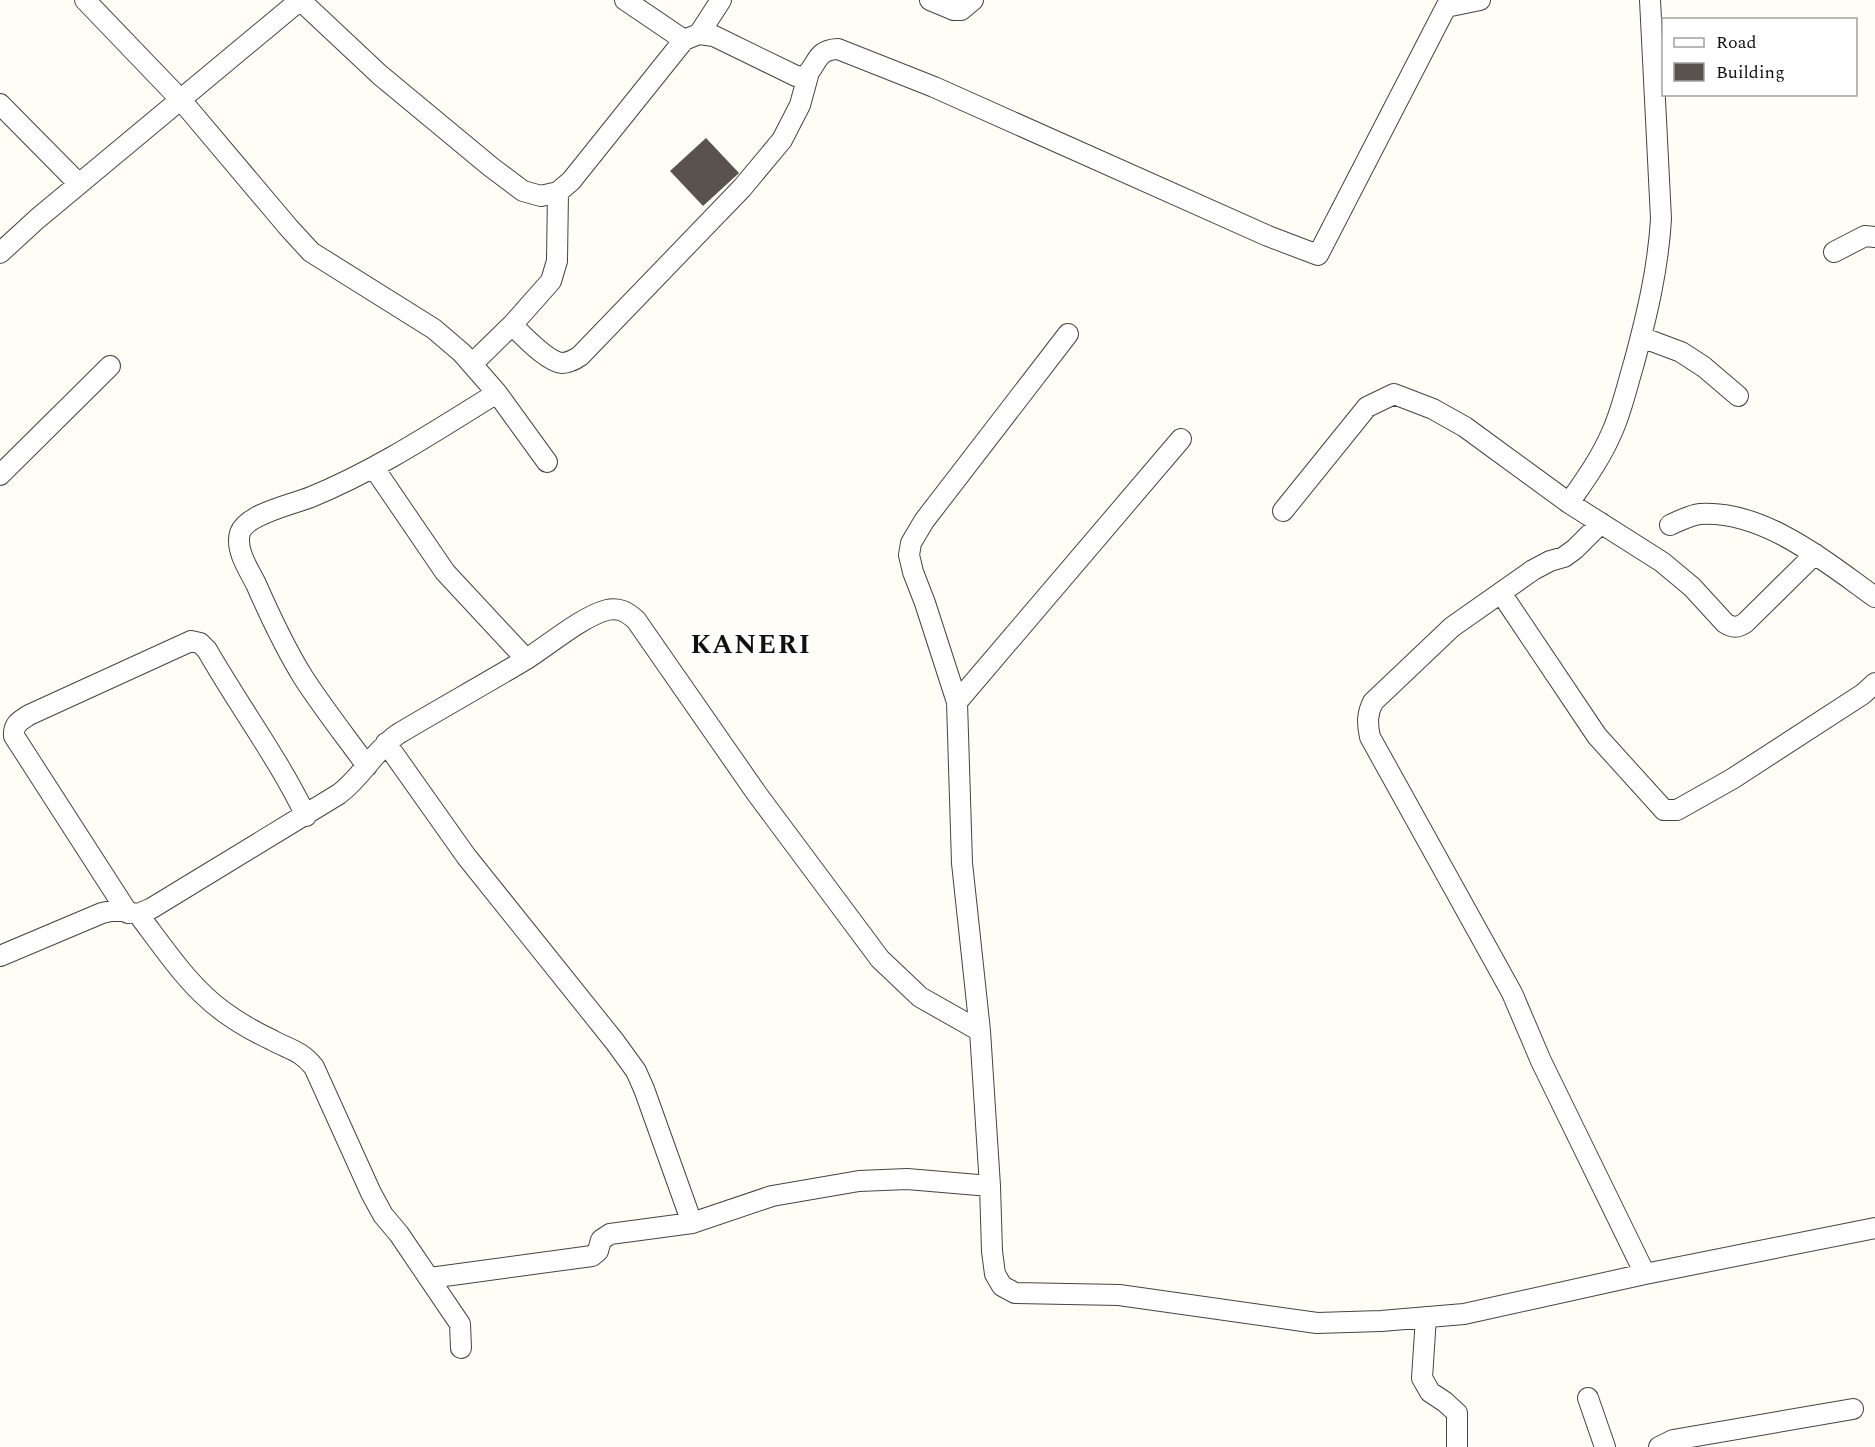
<svg xmlns="http://www.w3.org/2000/svg" width="1875" height="1447" font-family="Spectral,serif">
<style>
.building{fill:#5a524d}
.lines{fill:none;stroke-linecap:round;stroke-linejoin:round}
.minor-casing{stroke:#444;stroke-width:22}
.minor{stroke:#fff;stroke-width:20}
.labels{text-anchor:middle;stroke-width:6;stroke-linejoin:round;paint-order:stroke}
.district-label{font-size:27px;font-weight:bold;letter-spacing:1.5px;fill:#111;stroke:#fff}
</style>
<rect width="100%" height="100%" fill="#fffdf5"/>
<path class="building" d="M706,138L739,173L703,206L670,171Z"/>
<g class="lines">
<g class="minor-casing">
<path id="minor" d="M85,0L181,100L289,228L311,252L434,329L462,353L497,393L547,462
M300,0L380,75L491,167L523,191L541,196L558,192L571,181L684,40
M625,0L684,40L699,34L714,36L796,76L804,77C819,65 814,50 838,49L934,87L1268,236L1318,255L1446,7L1480,0
M930,0L954,10H961L973,0
M699,34L721,0
M0,104L79,184
M1834,252L1865,236L1875,237
M0,253L37,219L299,1
M512,325C523,335 547,362 562,363C569,363 574,360 580,356L742,188L782,140L800,105L809,72
M1641,337L1681,352L1704,367L1738,396
M472,364L512,325L551,281L557,261L558,192
M374,468L445,572L526,659
M0,475L110,366
M1569,503C1585,480 1601,458 1612,432C1622,410 1627,386 1634,363C1647,315 1658,269 1661,219L1650,0
M1283,511L1367,407L1394,394L1433,409L1465,427L1569,503L1662,562L1692,587L1725,623C1733,628 1737,628 1745,623L1815,554
M1601,523L1575,549L1564,557L1550,561L1533,570L1452,627L1373,702C1367,714 1367,723 1370,737L1512,993L1541,1061L1645,1274
M1670,525C1679,521 1690,515 1700,514C1764,510 1826,562 1875,597
M1501,593L1597,736L1664,810H1677L1732,779L1863,694L1875,683
M957,702L1181,439
M386,743L466,856L615,1042L636,1071L644,1089L692,1223
M367,766C346,737 323,708 303,677C285,648 270,616 256,584C249,570 235,550 240,533C246,514 294,504 311,497C377,470 437,430 497,393
M128,913L14,736C13,724 20,721 29,715L191,641L200,643L207,650C239,706 278,758 306,816
M138,914C164,948 189,987 224,1012C239,1023 255,1032 272,1040C290,1050 300,1050 314,1067L371,1193L383,1215L399,1234L460,1324L461,1348
M0,956L102,913L116,910L138,914L152,908L339,794C362,777 374,751 398,734C440,709 483,685 525,660C549,645 581,617 607,610C619,607 627,612 636,620L757,794L880,959L920,997L980,1031L990,1186L992,1251L995,1274L1002,1286L1015,1293L1119,1295L1317,1323L1381,1321L1464,1314L1645,1274L1875,1228
M980,1031L962,863L957,702L925,603L913,572L909,555L911,543L924,521L1068,334
M430,1278L592,1256L598,1251L601,1240L610,1234L692,1223L772,1196L859,1181L907,1179L990,1186
M1426,1317L1422,1378L1430,1392L1445,1402L1457,1413V1447
M1588,1398L1605,1447
M1659,1447L1673,1440L1853,1409"/>
</g>
<use href="#minor" class="minor"/>
</g>
<g class="labels">
<g class="district-label">
<text x="751" y="653">KANERI</text>
</g>
</g>
<rect x="1662" y="18" width="195" height="78" fill="#ffffff" stroke="#a0a0a0" stroke-width="1.5"/>
<rect x="1674" y="38" width="30" height="9" fill="#ffffff" stroke="#a0a0a0" stroke-width="1.5"/>
<text x="1716" y="48" font-size="18" fill="#111111">Road</text>
<rect x="1674" y="63" width="30" height="18" fill="#5a524d" stroke="#a0a0a0" stroke-width="1.5"/>
<text x="1716" y="78" font-size="18" fill="#111111">Building</text>
</svg>
